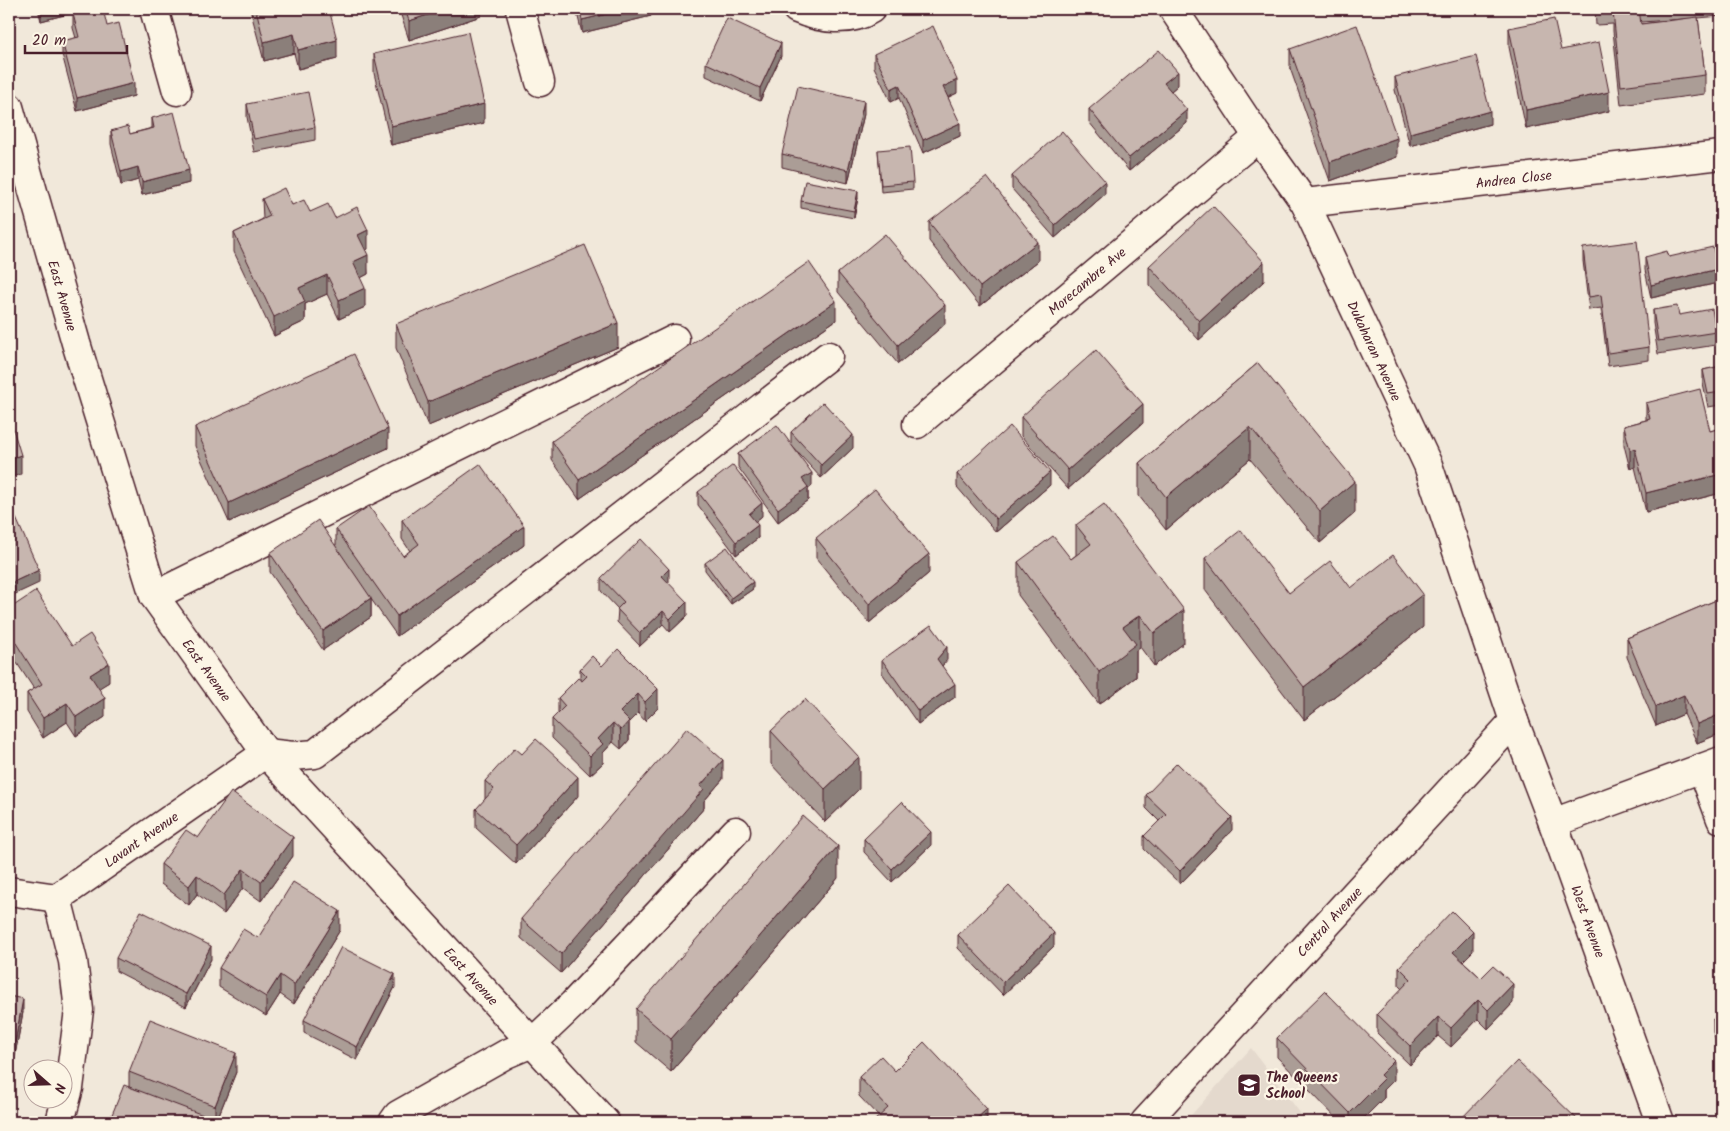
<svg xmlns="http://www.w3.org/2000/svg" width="1730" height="1131" font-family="Kalam,sans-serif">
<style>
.built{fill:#e4d9cd}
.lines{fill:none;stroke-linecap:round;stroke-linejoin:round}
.street-casing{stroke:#4a1f2b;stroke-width:31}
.secondary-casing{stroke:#4a1f2b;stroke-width:31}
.street{stroke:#fcf5e5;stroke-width:28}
.secondary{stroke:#fcf5e5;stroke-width:28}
.wall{fill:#ab9d96;stroke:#4a1f2b;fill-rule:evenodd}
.shaded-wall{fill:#8b7f7a;stroke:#4a1f2b}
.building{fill:#c7b6af;stroke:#4a1f2b}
.labels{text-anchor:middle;stroke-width:4.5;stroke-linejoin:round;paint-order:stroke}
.street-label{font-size:14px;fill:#4a1f2b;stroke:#fcf5e5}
.poi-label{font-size:14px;font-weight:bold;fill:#4a1f2b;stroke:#fcf5e5;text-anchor:start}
</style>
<rect width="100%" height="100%" fill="#f1e8da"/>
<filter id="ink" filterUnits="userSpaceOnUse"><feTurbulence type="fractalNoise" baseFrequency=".02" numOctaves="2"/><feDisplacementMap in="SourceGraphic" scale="10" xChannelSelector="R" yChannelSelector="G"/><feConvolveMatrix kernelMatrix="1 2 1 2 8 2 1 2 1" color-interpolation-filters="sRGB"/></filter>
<g filter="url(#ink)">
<path class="built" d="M1251,1048L1307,1122H1185Z"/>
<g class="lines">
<g class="street-casing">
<g id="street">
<path d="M154,9L177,91"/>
<path d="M520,9L540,82"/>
<path d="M797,9C820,19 850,23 871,9"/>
<path id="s1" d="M9,107L76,343L154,596L266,753L605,1122"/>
<path id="s2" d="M1305,203L1721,155"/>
<path id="s3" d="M917,424L1258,137"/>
<path d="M154,596L675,339"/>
<path d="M1702,768L1721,819"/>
<path d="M1553,823L1721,761"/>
<path id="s4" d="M9,891L57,898L266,753L293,756L315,754L828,356"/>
<path d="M57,898L73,961L79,1010L69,1088L60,1122"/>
<path d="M393,1122L398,1115L506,1054L532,1043L573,1004L736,831"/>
<path id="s5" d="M1145,1122L1514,721"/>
</g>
</g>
<g class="secondary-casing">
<g id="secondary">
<path id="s6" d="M1173,9L1258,137L1305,203L1428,465L1514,721L1553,823L1660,1122"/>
</g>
</g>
<use href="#street" class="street"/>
<use href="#secondary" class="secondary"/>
</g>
<path class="wall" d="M38,9H87L41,21Z
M250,9H329L337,59L298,69L294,53L264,61Z
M399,9H481V16L409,40Z
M576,9H651V16L582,33Z
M1595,9H1721V16L1698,18L1705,75V94L1621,105L1613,31V24L1596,25ZM1685,19L1641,24V22Z
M73,14L107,26L134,96L77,111L62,54V41L76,38L73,28Z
M1509,28L1609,111L1526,129L1509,47Z
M1290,49L1397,157L1330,181L1290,68Z
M374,54L484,123L391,145L374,73Z
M874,54L957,93L948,97L960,136L923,153L899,98L891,102L874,67Z
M781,56L760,101L706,76V63Z
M1395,77L1490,124L1410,146L1395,90Z
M1178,85L1171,91L1187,123L1129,171L1089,122V109Z
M247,104L315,127V140L254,152L247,117Z
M864,114L848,183L782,167V154Z
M152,118L189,183L142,195L138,180L121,185L111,144V131L130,134L152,128Z
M878,150L913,182V189L881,192Z
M1012,176L1105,194L1055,238L1012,189Z
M858,198L854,218L801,208V201Z
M262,199L292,205L310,212L335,218L368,249L366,250L368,274L360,278L365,307L339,319L327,294L305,304V321L274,336L234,252V233L263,219Z
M929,222L1038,261L980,306L929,241Z
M1583,248L1649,347V360L1608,366L1601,308L1589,310L1583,261Z
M1645,257H1669L1718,283L1651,298L1645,270Z
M1149,266L1264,281L1199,340L1149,285Z
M838,273L945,324L898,364L838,292Z
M1653,310L1679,315L1716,332V345L1658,354L1653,323Z
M836,320L579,499L552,460V441Z
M396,324L618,347L428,426L396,348Z
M1258,363L1355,513L1320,543L1250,459L1166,530L1139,496V463Z
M1721,366V405L1708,407L1703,383V370Z
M1646,403L1710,431L1721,428V493L1646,512L1635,467L1630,469L1624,445V426L1646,420Z
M1021,417L1143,423L1068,489L1021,436Z
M195,427L388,448L229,522L195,446Z
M791,432L853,448L821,478L791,445Z
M738,454L812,486L808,489V500L778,522L738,467Z
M957,474L1050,485L996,532L957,487Z
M698,492L762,516L755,522L758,538L736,555L698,505Z
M402,520L524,545L397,636L371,599V617L323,650L270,572V553L336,545V529L403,556L410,551L402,539Z
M1076,525L1184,643L1154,666L1140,647L1136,650V677L1099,704L1018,595V562L1071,559L1076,555Z
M816,538L929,573L869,623L816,558Z
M1205,558L1289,593L1423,627L1304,720L1205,590Z
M705,563L753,589L731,604L705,570Z
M601,578L669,582H668L687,616L670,632L663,624L640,646L617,622L618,609L601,591Z
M1721,598V733L1697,743L1684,714L1656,726L1627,657V638Z
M9,609L72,646L109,682L98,688L105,717L76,736L67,722L43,738L27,712V693L34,689L9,651Z
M882,660H947L942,666L955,697L918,724L882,673Z
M602,666L658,708L645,721L638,713L629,722V740L621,749L613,742L603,753V763L590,775L552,738V719L558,713V698L580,679V669Z
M771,731L859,789L825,822L771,764Z
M522,754L578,796L516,864L476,828V809L485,800V781Z
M723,779L704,801V808L561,973L521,938V919Z
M1146,795L1232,830L1180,884L1144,849V836L1159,821L1146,808Z
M198,838L293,856L261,901L243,888L224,914L197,894L189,905L161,884V864Z
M864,839L931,845L892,882L864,852Z
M838,878L671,1072L636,1042V1009Z
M340,930L294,1004L280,994L266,1016L219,987V968Z
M958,935L1054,946L1003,995L958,948Z
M1473,951L1463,961L1481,978L1513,1003L1488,1029L1478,1019L1451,1047L1438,1036L1410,1065L1377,1033V1014L1402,989L1399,986V967Z
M116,958L211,959L186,1007L116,971Z
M395,987L357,1060L304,1033V1020Z
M9,996L23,1012L14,1060L9,1059Z
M1721,1016V1057L1713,1032V1019Z
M1277,1038L1394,1080L1384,1090V1098L1360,1122H1340L1277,1057Z
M129,1072H236L216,1122H207L203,1121V1122L129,1087Z
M859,1077L987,1122L879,1117L859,1096Z"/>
<path class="shaded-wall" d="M41,9H87L41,21Z
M446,9H481V16L409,40V21Z
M627,9H651V16L582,33V20Z
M294,34V53L264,61V42Z
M337,40V59L298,69V50Z
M781,43V56L760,101V88Z
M1178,72V85L1164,97V83Z
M957,80V93L943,100V87Z
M134,83V96L77,111V98Z
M899,85V98L891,102V89Z
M1609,92V111L1526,129V110Z
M864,101V114L848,183V170Z
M484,104V123L391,145V126Z
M1187,110V123L1129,171V158Z
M1490,111V124L1410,146V133Z
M960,123V136L923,153V140Z
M1397,138V157L1330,181V162Z
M138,167V180L121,185V172Z
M189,170V183L142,195V182Z
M1105,181V194L1055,238V225Z
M858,191V198L854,218V211Z
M368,230V249L358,254V235Z
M1038,242V261L980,306V287Z
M368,255V274L353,282V262Z
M1264,262V281L1199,340V321Z
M1718,269V283L1651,298V285Z
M327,275V294L305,304V321L274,336V317L299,288Z
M365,288V307L339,319V300Z
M836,301V320L579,499V480Z
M945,305V324L898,364V345Z
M618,323V347L428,426V402Z
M1143,404V423L1068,489V470Z
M1250,427V459L1166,530V497Z
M388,429V448L229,522V503Z
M853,435V448L821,478V465Z
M1635,448V467L1630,469V450Z
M21,455V474L9,478V459Z
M1050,472V485L996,532V519Z
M812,473V486L808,489V500L778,522V509L802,479Z
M1721,474V493L1646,512V493Z
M1355,481V513L1320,543V511Z
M762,503V516L749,527V514Z
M758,525V538L736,555V542Z
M524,526V545L397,636V616Z
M929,554V573L869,623V604Z
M669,569V582L662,589V576Z
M39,570V583L9,597V584Z
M753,582V589L731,604V598Z
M1423,594V627L1304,720V687Z
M371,598V617L323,650V631Z
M687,602V616L670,632V619Z
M1184,610V643L1154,666V633Z
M663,611V624L640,646V633Z
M1140,615V647L1136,650V677L1099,704V672L1123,627Z
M947,647V660L937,672V659Z
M109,663V682L90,694V675Z
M14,665V678L9,681V668Z
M955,684V697L918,724V711Z
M658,689V708L645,721V702Z
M638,694V713L629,722V740L621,749L620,712Z
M1684,695V714L1656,726V707Z
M105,698V717L76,736V717Z
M67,703V722L43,738V718Z
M1721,714V733L1697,743V724Z
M613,723V742L603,753V763L590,775V756L598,739Z
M859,757V789L825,822V789Z
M723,760V779L704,801V808L561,973V954L700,786Z
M578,777V796L516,864V845Z
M1232,817V830L1180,884V871Z
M931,832V845L892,882V869Z
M293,837V856L261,901V882Z
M838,846V878L671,1072V1039Z
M243,869V888L224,914V895Z
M197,875V894L189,905V886Z
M340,911V930L294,1004V985Z
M1473,932V951L1453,971V952Z
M1054,933V946L1003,995V982Z
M211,946V959L186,1007V994Z
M395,974V987L357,1060V1047Z
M280,975V994L266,1016V997Z
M1513,984V1003L1488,1029V1010Z
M23,999V1012L14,1060V1047Z
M1478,1000V1019L1451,1047V1028Z
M1438,1017V1036L1410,1065V1046Z
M236,1053V1072L216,1122H215V1106Z
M1394,1061V1080L1384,1090V1098L1360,1122H1350V1113L1380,1075Z
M987,1109V1122H973Z"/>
<path class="building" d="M96,9H103L107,26L119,23L134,83L77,98L62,41L79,37L73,14Z
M256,9H329L337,40L298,50L294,34L264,42Z
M405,9H446L409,21Z
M579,9H627L582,20Z
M1639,9L1641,24L1698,17L1705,75L1621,86L1613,12Z
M727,18L781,43L760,88L706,63Z
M1554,19L1561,50L1599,42L1609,92L1526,110L1509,28Z
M1357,25L1397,138L1330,162L1290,49Z
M933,26L957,80L943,87L960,123L923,140L899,85L891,89L874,54Z
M468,32L484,104L391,126L374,54Z
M1159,50L1178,72L1164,83L1187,110L1129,158L1089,109Z
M1476,56L1490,111L1410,133L1395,77Z
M798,86L864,101L848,170L782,154Z
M308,92L315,127L254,139L247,104Z
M174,112L189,170L142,182L138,167L121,172L111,131L128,126L130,134L154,128L152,118Z
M1062,131L1105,181L1055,225L1012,176Z
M910,147L913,182L881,185L878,150Z
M987,177L1038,242L980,287L929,222Z
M805,181L858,191L854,211L801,201Z
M284,188L292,205L304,200L310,212L328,204L335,218L357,207L368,230L358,235L368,255L353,262L365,288L339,300L327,275L299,288L305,302L274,317L234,233L270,216L262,199Z
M1213,206L1264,262L1199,321L1149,266Z
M885,234L945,305L898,345L838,273Z
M1637,241L1649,347L1608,353L1601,295L1589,297L1583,248Z
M585,245L618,323L428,402L396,324Z
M1713,247L1718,269L1651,285L1645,257L1667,251L1669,257Z
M809,262L836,301L579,480L552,441Z
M1677,306L1679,315L1712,309L1716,332L1658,341L1653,310Z
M1096,350L1143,404L1068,470L1021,417Z
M354,354L388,429L229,503L195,427Z
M1258,363L1355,481L1320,511L1250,427L1166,497L1139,463Z
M1721,366V392L1708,394L1703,370Z
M1700,389L1710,431L1721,428V474L1646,493L1635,448L1630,450L1624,426L1650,419L1646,403Z
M823,402L853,435L821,465L791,432Z
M9,416L21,455L9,459Z
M777,425L812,473L802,479L808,487L778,509L738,454Z
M1010,426L1050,472L996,519L957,474Z
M480,464L524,526L397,616L336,529L369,506L403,556L419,544L402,520Z
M733,465L762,503L749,514L758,525L736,542L698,492Z
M875,489L929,554L869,604L816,538Z
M1104,504L1184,610L1154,633L1140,615L1123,627L1136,644L1099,672L1018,562L1053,536L1071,559L1091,544L1076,525Z
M16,518L39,570L9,584V522Z
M318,520L371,598L323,631L270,553Z
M1241,530L1289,593L1330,561L1351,588L1393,555L1423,594L1304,687L1205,558Z
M641,539L669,569L662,576L687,602L670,619L663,611L640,633L617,609L624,602L601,578Z
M727,547L753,582L731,598L705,563Z
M36,591L72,646L90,634L109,663L90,675L105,698L76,717L67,703L43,718L27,693L42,684L9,632V609Z
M1721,598V714L1697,724L1684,695L1656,707L1627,638Z
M931,625L947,647L937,659L955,684L918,711L882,660Z
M618,649L658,689L645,702L638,694L620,712L629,721L621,730L613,723L598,739L603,744L590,756L552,719L565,706L558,698L578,678L582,681L587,676L580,669L592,656L602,666Z
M9,655L14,665L9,668Z
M805,699L859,757L825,789L771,731Z
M687,728L723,760L700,786L704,789L561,954L521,919Z
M536,739L578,777L516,845L476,809L494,789L485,781L515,748L522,754Z
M1177,763L1232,817L1180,871L1144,836L1166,814L1146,795Z
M231,792L293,837L261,882L243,869L224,895L197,875L189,886L161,864L186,830L198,838Z
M902,802L931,832L892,869L864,839Z
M803,816L838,846L671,1039L636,1009Z
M293,882L340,911L294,985L280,975L266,997L219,968L243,929L258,938Z
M1009,886L1054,933L1003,982L958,935Z
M141,911L211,946L186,994L116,958Z
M1452,911L1473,932L1453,952L1481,978L1493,966L1513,984L1488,1010L1478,1000L1451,1028L1438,1017L1410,1046L1377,1014L1411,979L1399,967Z
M341,947L395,974L357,1047L304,1020Z
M1325,991L1394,1061L1380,1075L1384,1079L1350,1113L1277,1038Z
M9,996L23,999L14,1047L9,1046Z
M1721,1016V1044L1713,1019Z
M150,1019L236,1053L215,1106L129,1072Z
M924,1042L987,1109L973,1122H873L888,1108L859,1077L881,1056L895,1071Z
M1517,1061L1580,1122H1458Z
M124,1085L203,1115L201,1122H109Z"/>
</g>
<defs>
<g id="school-square" transform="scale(1.25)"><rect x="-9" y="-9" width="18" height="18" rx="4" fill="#4a1f2b" stroke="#fcf5e5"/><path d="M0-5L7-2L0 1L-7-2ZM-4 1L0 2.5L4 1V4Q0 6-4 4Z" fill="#fff"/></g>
</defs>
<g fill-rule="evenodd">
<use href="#school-square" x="1249" y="1085"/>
</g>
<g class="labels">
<g class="street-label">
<text dy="5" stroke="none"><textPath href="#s2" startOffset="210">Andrea Close</textPath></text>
<text dy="5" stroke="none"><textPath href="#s3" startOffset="222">Morecambre Ave</textPath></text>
<text dy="5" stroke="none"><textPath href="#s1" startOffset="196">East Avenue</textPath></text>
<text dy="5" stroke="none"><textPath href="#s6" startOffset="398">Dukaharan Avenue</textPath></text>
<text dy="5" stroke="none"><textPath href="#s1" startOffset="601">East Avenue</textPath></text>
<text dy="5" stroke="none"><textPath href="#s4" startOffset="151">Lavant Avenue</textPath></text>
<text dy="5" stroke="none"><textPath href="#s6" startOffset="1008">West Avenue</textPath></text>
<text dy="5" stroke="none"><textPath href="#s5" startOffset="272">Central Avenue</textPath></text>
<text dy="5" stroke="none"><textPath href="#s1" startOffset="1006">East Avenue</textPath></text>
</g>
<g class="poi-label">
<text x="1266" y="1082">The Queens<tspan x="1266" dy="16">School</tspan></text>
</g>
</g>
<rect width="1730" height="1131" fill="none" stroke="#fcf5e5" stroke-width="30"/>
<rect x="15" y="15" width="1700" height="1101" fill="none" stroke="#4a1f2b" stroke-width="2" filter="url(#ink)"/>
<g transform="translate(48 1084) rotate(110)"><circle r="24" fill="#fcf5e5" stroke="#b59f9b"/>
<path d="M0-4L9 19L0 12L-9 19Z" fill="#4a1f2b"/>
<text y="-8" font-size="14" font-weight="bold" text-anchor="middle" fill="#4a1f2b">N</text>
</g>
<path d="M25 45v8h102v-8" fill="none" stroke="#4a1f2b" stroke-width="2.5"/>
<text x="32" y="45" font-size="15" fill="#4a1f2b" stroke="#fcf5e5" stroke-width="4" paint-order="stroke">20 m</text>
</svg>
